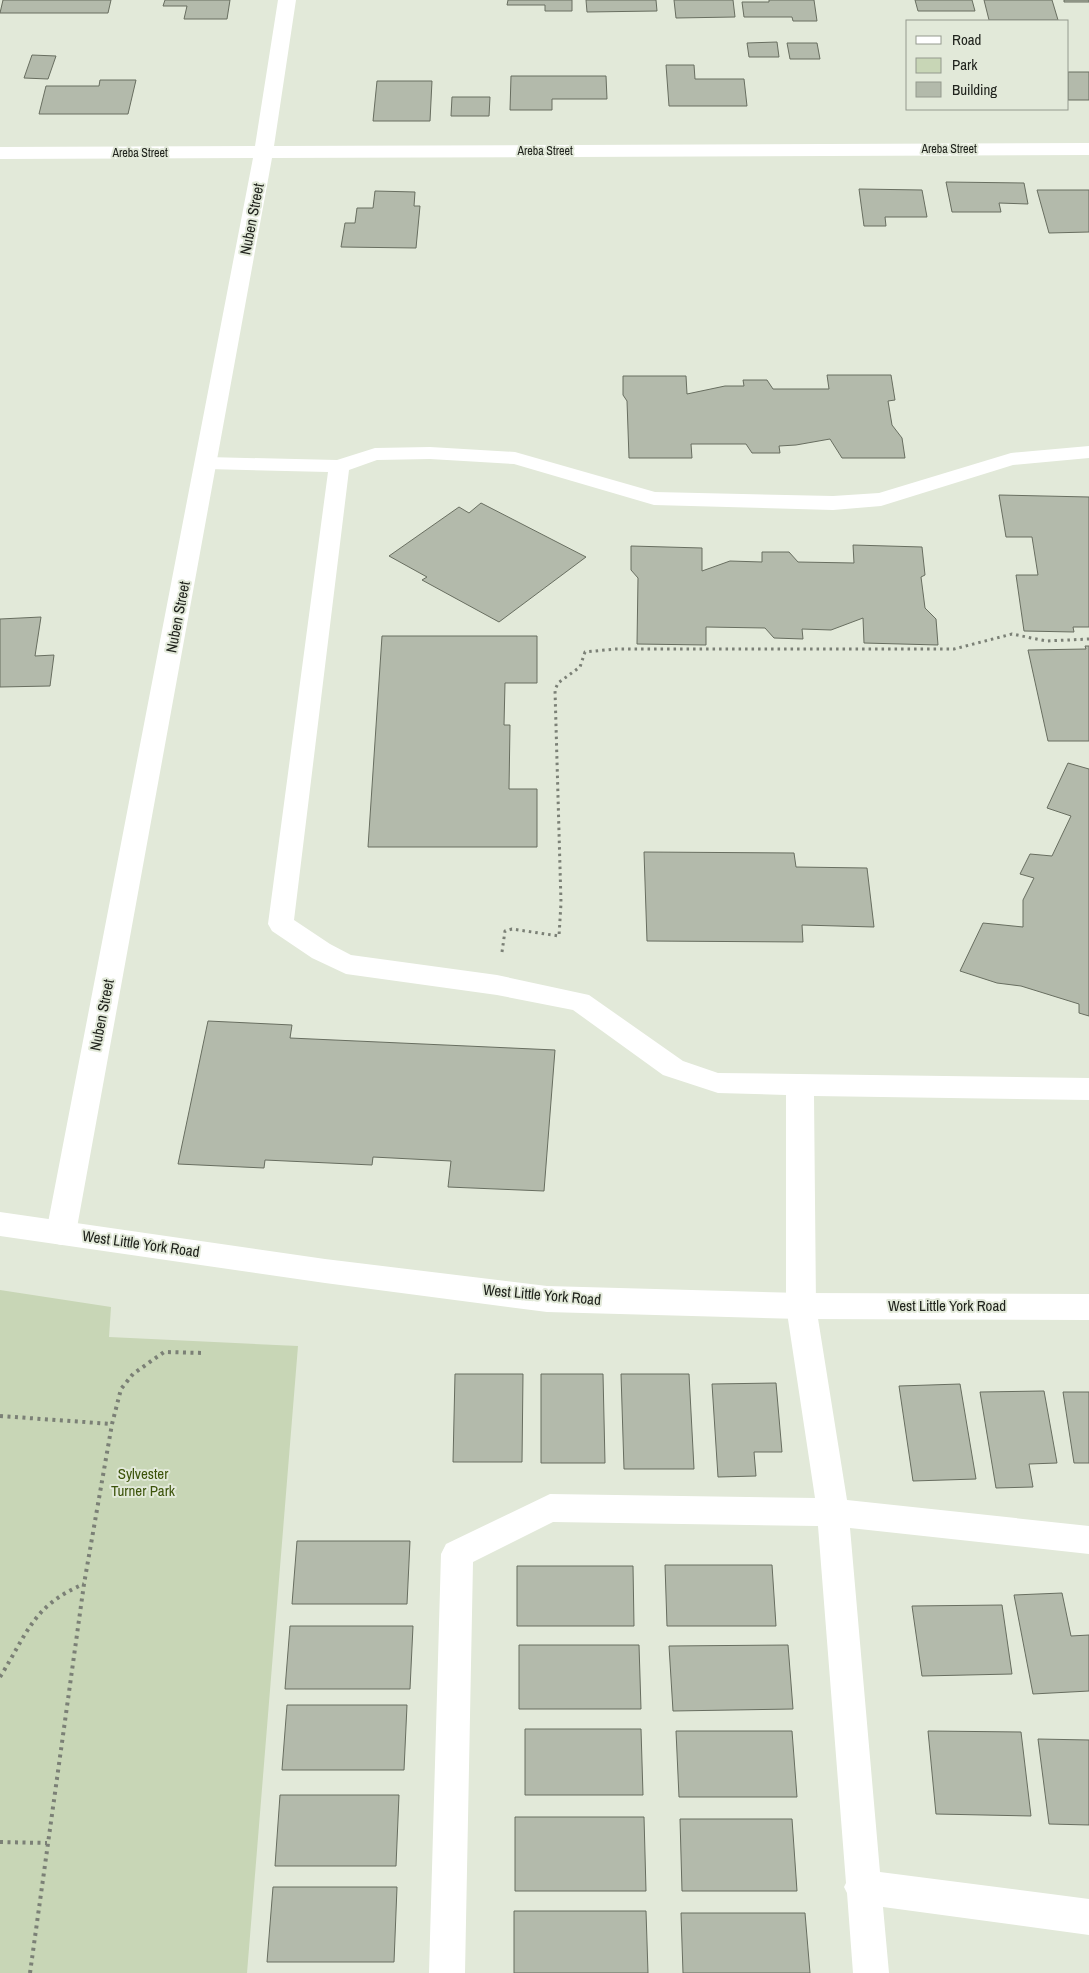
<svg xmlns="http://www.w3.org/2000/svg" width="1089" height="1973" font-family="'Archivo Narrow',sans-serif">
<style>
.green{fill:#c8d6b6}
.building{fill:#b3baab;stroke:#686e60}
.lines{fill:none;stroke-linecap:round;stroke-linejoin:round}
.path-far1{stroke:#7b8076;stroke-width:3;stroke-dasharray:2.5 4;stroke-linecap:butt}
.path{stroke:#7b8076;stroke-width:4;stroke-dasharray:3 4.5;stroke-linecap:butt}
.service{fill:#fff;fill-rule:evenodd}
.minor{fill:#fff;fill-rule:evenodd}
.tertiary{fill:#fff;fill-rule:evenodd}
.labels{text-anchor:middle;stroke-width:4;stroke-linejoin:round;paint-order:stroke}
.far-street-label{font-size:12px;fill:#20231d;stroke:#e2e9d9}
.street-label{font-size:15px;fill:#20231d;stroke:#e2e9d9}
.park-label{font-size:15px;fill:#3c530a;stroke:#e2e9d9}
</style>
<rect width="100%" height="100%" fill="#e2e9d9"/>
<path class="green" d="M0,1290L111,1307L109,1337L298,1346L247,1973H0Z"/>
<path class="building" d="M3,0H111L108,13H0Z
M165,0H230L227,19H184L187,6H163Z
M508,0H572V11H545V5H507Z
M586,0H656L657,11L587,12Z
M674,0H733L735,17L676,18Z
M769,0H814L817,21H793L792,17H744L742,2H769Z
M915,0H972L975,11H918Z
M984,0H1052L1058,20H989Z
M1064,0H1089V2H1064Z
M777,42L779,57H749L747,43Z
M787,43H817L820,59H790Z
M32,55L56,56L48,79L24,78Z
M666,65H694L695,79H744L747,106H669Z
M1068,72H1089V100H1068Z
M511,76H606L607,99H552V110H510Z
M100,80H136L128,114H39L46,86H99Z
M377,81H432L430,121H373Z
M452,97H490L489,116H451Z
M946,182L1024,183L1028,204L999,203L1001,212H952Z
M859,189L922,190L927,217H885L886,226H864Z
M1037,190H1089V232L1049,233Z
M375,191L415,192L414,206H420L416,248L341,247L345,223H355L357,208H373Z
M827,375H891L895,400L888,401L892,425L902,438L905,458H842L830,439L796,445L779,446L780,453H752L746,444H691L692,458H629L627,401L623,395V376H686L687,394L725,386H744L743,380H767L773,389H829Z
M999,495L1089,497V627H1073L1074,632L1024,631L1016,575H1038L1032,537H1006Z
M481,503L586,557L499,622L422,580L427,577L389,556L459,507L469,513Z
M853,545L922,547L925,575L921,577L925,608L936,619L938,645L864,643L863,618L831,630L802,629L803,639L774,638L765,628L706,627V645L637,644L638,578L631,570V546L702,548V571L730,561L762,562V552H789L798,562L854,563Z
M41,617L35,656L54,655L50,686L0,687V619Z
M382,636H537V683H505L504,725H510L509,789H537V847H368Z
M1085,646H1089V741H1048L1028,650L1086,649Z
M1068,763L1089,769V1016L1079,1013V1004L1021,986L997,983L960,971L983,923L1023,927V900L1034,878L1020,874L1030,854L1052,856L1071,816L1047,808Z
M644,852L794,853L796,867L867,868L874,927L802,925L803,942L647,941Z
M208,1021L292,1025L290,1038L555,1050L544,1191L448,1187L451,1161L373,1157L372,1165L265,1160L264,1168L178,1164Z
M455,1374H523L522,1462H453Z
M541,1374H603L605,1463H541Z
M621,1374H689L694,1469H624Z
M776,1383L782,1452H754L756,1476L718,1477L712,1384Z
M960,1384L976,1479L913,1481L899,1386Z
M1044,1391L1057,1463L1029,1464L1033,1487L996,1488L980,1392Z
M1063,1392H1089V1463H1074Z
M297,1541H410L407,1604H292Z
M665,1565H772L776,1626H667Z
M517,1566H633L634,1626H517Z
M1062,1593L1071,1636L1089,1635V1691L1033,1694L1014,1595Z
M1002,1605L1012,1674L922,1676L912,1606Z
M290,1626H413L410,1689H285Z
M519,1645H639L641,1709H519Z
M788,1645L793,1709L673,1711L669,1646Z
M287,1705H407L404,1770H282Z
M525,1729H641L643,1795H525Z
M676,1731H792L797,1797H679Z
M928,1731L1021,1732L1031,1816L936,1814Z
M1038,1739L1089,1740V1825L1049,1824Z
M280,1795H399L396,1866H275Z
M515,1817H644L646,1891H515Z
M680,1819H792L797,1891H682Z
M273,1887H397L394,1962H267Z
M514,1911H646L648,1973H514Z
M681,1913H805L810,1973H683Z"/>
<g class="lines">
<path class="path-far1" d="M502,952L505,931L512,929L559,936L561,903L555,690L558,683L580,667L585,652L615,649H954L1012,634L1046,641L1089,639"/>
<path class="path" d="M0,1416L112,1424
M0,1677C27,1634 33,1605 84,1584
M0,1842L47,1843
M30,1973L84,1584L112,1424L121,1389L133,1374L164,1352L204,1353"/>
<path class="service" d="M1089,446V458L1013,465L881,506L833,510L654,505L514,464L430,459L377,460L349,470L294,920L330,944L351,955L497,975L589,995L683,1061L718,1073L1089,1078V1100L814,1096L816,1306L847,1500L1089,1526V1554L850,1528L880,1872L1089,1899V1935L883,1907L889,1973H853L847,1893L844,1887L846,1883L818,1526L553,1522L473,1562L465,1973H429L441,1554L446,1544L550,1494L815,1498L786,1306V1095L718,1093L663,1075L573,1010L497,995L346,974L312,958L272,931L268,924L328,472L207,469L200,467L196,463L200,459L207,457L337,460L375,448L430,447L515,452L655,492L833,496L879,493L1011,453Z"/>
<path class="minor" d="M278,0H296L274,146L1089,143V155L272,158L76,1233L72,1242L61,1245L50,1242L46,1233L253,158L0,159V147L255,146Z"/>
<path class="tertiary" d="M0,1212L325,1259L547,1286L801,1293L1089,1294V1320L801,1319L547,1312L325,1283L0,1236Z"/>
</g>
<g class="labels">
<g class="far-street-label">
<text x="949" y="153">Areba Street</text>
<text x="545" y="155">Areba Street</text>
<text x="140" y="157">Areba Street</text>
</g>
<g class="street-label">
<text transform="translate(252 219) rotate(-79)" y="5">Nuben Street</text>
<text transform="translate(178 617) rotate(-79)" y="5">Nuben Street</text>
<text transform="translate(102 1015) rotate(-79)" y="5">Nuben Street</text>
<text transform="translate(141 1244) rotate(8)" y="5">West Little York Road</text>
<text transform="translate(542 1295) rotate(5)" y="5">West Little York Road</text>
<text x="947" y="1311">West Little York Road</text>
</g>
<g class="park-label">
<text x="143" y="1479">Sylvester<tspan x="143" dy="17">Turner Park</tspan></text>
</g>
</g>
<rect x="906" y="20" width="162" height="90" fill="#e2e9d9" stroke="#949a8e"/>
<rect x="916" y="36" width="25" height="8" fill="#ffffff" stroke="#949a8e"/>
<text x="952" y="45" font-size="15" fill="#20231d">Road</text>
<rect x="916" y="58" width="25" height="15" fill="#c8d6b6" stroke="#949a8e"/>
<text x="952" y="70" font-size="15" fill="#20231d">Park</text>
<rect x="916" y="82" width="25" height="15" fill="#b3baab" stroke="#949a8e"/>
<text x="952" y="95" font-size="15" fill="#20231d">Building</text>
</svg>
